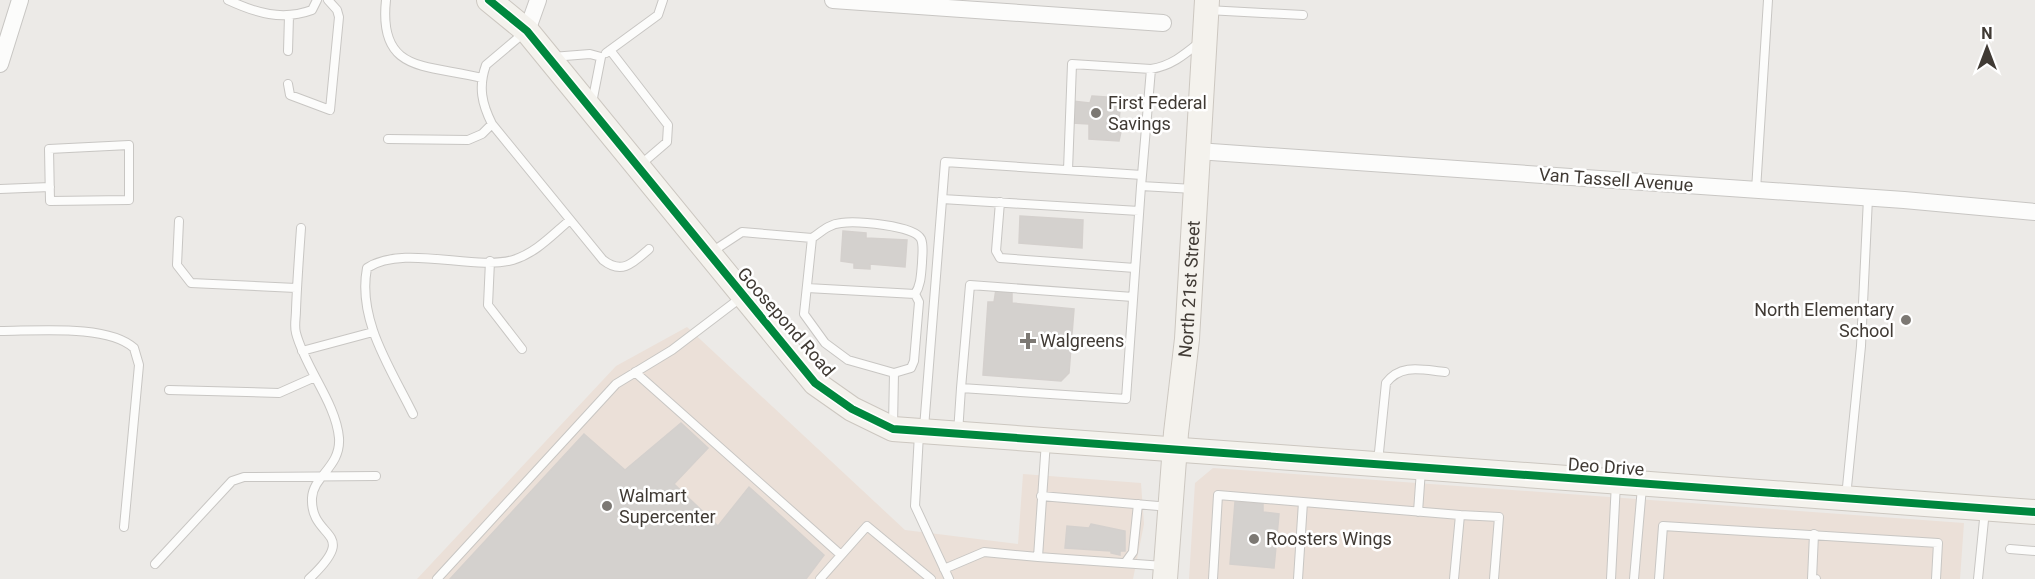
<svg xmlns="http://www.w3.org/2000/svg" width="2035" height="579" font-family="Roboto,sans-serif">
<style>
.commercial{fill:#ebe0d8}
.building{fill:#d4d1ce;stroke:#d4d0cd;stroke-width:1.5}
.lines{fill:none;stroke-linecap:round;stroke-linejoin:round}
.lane-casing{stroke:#c8c6c3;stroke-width:10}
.street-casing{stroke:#c8c6c3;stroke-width:18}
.secondary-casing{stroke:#ccc7c0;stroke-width:26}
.lane{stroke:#fcfcfb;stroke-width:8}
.street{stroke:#fcfcfb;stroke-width:16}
.secondary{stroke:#f4f2ed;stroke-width:24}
.cycleway-casing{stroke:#fff;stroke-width:11}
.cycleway{stroke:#00873e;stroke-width:8}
.poi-dot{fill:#7c7873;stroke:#fff;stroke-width:2}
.labels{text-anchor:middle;stroke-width:5;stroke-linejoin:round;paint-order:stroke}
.poi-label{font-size:18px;fill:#403a34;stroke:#fff;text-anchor:start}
.street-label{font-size:18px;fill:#403a34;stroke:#fff}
</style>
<rect width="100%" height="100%" fill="#eceae7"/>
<path class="commercial" d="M687,327L905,530L1018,544L1023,474L1141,483L1144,524L1133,579H417L616,366Z
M1213,468L1964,523L1960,579H1189L1195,483Z"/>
<path class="building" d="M1092,96L1121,98L1119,122H1123L1119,141L1089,139V124L1072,123L1073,101L1090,103Z
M1020,216L1083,220L1082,248L1019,243Z
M843,231L866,233V238L907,240L905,267L870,264V269L854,268V263L841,261Z
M996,289L1012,291V303L1074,309L1069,373L1061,381L983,375L988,302H994Z
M681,423L708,448L674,484L718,526L749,487L824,555L806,579H450L584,434L625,470Z
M1235,502L1263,504V512L1279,514L1274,568L1230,564Z
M1091,524L1125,531V551H1120V555L1111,553V551L1065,548L1067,526L1089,528Z"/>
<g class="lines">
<g class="lane-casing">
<path id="lane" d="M228,0C256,13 282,21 312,10L317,0
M386,0C378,74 427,64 482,78
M1207,10L1303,15
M525,32L486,65C478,87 482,104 492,124L603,260C622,275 633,263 649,249
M610,50L668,125L667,142L639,166
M288,51L289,16
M606,53L658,15L663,0
M552,57L590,54L601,57L592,103
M288,84L290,95L330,110L339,17L337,10L328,0
M388,139L468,140L482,134L492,124
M129,145V200L50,201L49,149Z
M1068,170L1072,64L1151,69C1171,66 1184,55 1200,42
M1142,175L1151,69
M0,189L50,187
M1756,190L1768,0
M942,199L1139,211
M1000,202L996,251L1000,258L1135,268
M179,221L177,265L191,283L296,288
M301,228C299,256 297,283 296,310C296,318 294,326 296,333C305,368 336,403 339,438C341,467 313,476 312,498C310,541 362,529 309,579
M812,238C821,232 829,224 841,223C856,221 914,225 921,239C924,246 922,256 922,263C921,274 921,285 915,294
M710,253L742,232L812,238L804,314L825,343L848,360L894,373L893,426
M490,261L488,305L522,349
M807,288L915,294L919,302L914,361L911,368L894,373
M1133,297L970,285L961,388L1126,399L1141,186
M0,331C36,331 108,324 134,348L139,365L124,527
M302,351L373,332
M635,372L841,555
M169,390L279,393L315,377
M413,414C391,369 357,320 367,268C403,244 474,271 513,260C536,253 552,235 570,220
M924,428L945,162L1142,175L1141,186L1194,189
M958,433L961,388
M919,434L915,506L949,579
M1046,441L1038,557L1164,566
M1378,462L1386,383C1401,363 1423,370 1445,372
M1041,496L1170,507
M1846,497L1861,346L1868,198
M1418,512L1421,470
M1460,515L1499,517L1494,579
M1814,534L1812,579H1816
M2010,549L2035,551
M1125,563L1133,552L1138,504
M155,564L232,481L244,477L376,476
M944,569L984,552L1038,557
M437,579L616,384L672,350L743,296
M820,579L867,526L931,579
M1213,579L1218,495L1303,502
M1298,579L1303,502L1460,515L1454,579
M1611,579L1616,483
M1634,579L1642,487
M1659,579L1663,526L1938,543L1936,579
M1978,579L1985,510"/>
</g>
<g class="street-casing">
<path id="street" d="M833,0L1163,23
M527,31L538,0
M0,64L20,0
M1197,151L1904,200L2035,212"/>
</g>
<g class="secondary-casing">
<g id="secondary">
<path d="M489,0L527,31L815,383L852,409L893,429L2035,512"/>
<path id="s1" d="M1165,579L1176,433L1187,339L1207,0"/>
</g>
</g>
<use href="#lane" class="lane"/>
<use href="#street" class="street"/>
<use href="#secondary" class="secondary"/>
<g class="cycleway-casing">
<path id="cycleway" d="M489,0L527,31L815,383L852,409L893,429L2035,512"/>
</g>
<use href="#cycleway" class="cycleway"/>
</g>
<g class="poi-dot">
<circle cx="1096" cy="113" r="6"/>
<circle cx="1906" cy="320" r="6"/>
<path d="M1025 332h6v6h6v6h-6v6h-6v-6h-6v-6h6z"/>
<circle cx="607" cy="506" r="6"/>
<circle cx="1254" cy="539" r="6"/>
</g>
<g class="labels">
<g class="poi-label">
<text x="1108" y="109">First Federal<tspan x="1108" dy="21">Savings</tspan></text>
<text x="1894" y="316" text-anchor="end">North Elementary<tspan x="1894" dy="21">School</tspan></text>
<text x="1040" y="347">Walgreens</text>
<text x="619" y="502">Walmart<tspan x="619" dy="21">Supercenter</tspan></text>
<text x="1266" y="545">Roosters Wings</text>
</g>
<g class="street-label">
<text transform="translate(1616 180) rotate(4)" y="6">Van Tassell Avenue</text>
<text dy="6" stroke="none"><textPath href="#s1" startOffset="291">North 21st Street</textPath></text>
<text transform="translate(786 322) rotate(49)" y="6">Goosepond Road</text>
<text transform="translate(1606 467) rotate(4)" y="6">Deo Drive</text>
</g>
</g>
<g transform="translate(1987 48)" stroke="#ffffff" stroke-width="4.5" paint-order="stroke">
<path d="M0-4.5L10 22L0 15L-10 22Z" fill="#403a34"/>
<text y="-9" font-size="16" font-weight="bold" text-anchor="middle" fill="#403a34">N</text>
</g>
</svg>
